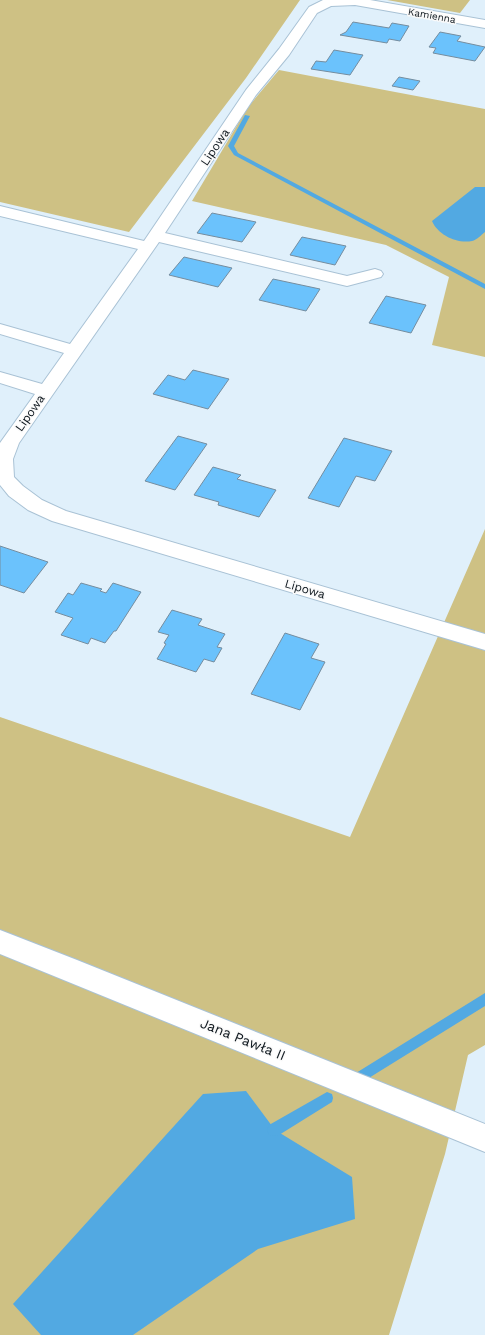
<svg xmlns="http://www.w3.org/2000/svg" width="485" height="1335" font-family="'Work Sans',sans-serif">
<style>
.green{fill:#cec184}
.water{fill:#52a9e2}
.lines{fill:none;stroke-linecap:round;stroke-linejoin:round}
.stream{fill:#52a9e2;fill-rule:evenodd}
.building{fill:#6bc2fc;stroke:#758d9f}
.minor-casing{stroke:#a9c2d5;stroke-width:2}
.minor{fill:#fff;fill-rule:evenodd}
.labels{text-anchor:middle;stroke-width:3;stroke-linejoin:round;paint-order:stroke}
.far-street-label{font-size:10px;fill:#0d161d;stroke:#fafafa}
.street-label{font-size:12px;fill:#0d161d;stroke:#fafafa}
.near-street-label{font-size:14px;fill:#0d161d;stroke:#fafafa}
</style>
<rect width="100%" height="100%" fill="#e0f0fb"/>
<path class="green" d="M0,0H300L246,78L129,232L0,202Z
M387,0H470L460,13Z
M279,70L485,109V357L432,345L449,277L386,245L192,201L248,107Z
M485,529V1045L468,1055L445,1154L389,1335H0V717L350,837Z"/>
<path class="water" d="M475,187H485V232C481,235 477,240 472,241C457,244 438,235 432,221Z
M246,1091L275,1130L352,1177L355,1219L258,1249L133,1335H41L13,1304L203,1094Z"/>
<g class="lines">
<path class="stream" d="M245,115L250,116L234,146L238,153L485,284V289L234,155L228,146Z
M485,993V1006L364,1081L360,1083L356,1081L354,1077L356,1073Z
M327,1092L332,1094L333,1098L332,1102L279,1135L274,1136L269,1135L267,1130L269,1125Z"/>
</g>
<path class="building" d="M353,22L389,28L392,23L409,26L400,41L389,39L387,43L340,35L346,32Z
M440,32L461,36L457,41L485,47L475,61L433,53L436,48L429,47Z
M334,50L363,55L350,75L311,69L316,61L326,62Z
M399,77L420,81L413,90L392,86Z
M212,213L256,222L242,242L197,233Z
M302,237L346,246L335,265L290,255Z
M184,257L232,268L218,287L169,275Z
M273,279L320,289L306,311L259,300Z
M386,296L426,305L411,333L369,323Z
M193,370L229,379L208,409L153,394L168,375L185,380Z
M178,436L207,444L175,490L145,481Z
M344,438L392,451L375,481L356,476L339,507L308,498Z
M213,467L241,475L237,479L276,490L259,517L218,505L219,502L194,495Z
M0,546L48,562L24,593L0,585Z
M81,583L102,589L100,591L106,593L113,583L141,592L116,631H114L105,643L91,638L88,644L61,635L73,618L55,612L68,593L73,595Z
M172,610L202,619L198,625L225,634L217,647L222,648L214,662L204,659L196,672L157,659L166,644L164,643L169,635L158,632Z
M285,633L319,644L311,658L325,662L300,710L251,694Z"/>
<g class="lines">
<g class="minor-casing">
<path id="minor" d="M323,0H370L485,20V28L355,5L331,6L317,13L289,55L256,95L165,233L347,276L375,269L381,271L383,274L381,277L347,286L159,242L19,443L13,459L14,477L23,486L42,500L66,511L485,634V650L52,521L28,510L9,496L0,485V443L35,394L0,383V372L42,384L64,353L0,334V324L70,344L138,249L0,216V206L144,241L246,90L279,49L309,7Z
M0,930L77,960L485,1124V1152L0,954Z"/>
</g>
<use href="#minor" class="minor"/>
</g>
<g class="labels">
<g class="far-street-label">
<text transform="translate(432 15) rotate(10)" y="4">Kamienna</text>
</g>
<g class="street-label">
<text transform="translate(215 147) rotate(-56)" y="4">Lipowa</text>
<text transform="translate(30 413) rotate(-55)" y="4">Lipowa</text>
<text transform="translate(305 589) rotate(16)" y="4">Lipowa</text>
</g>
<g class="near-street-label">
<text transform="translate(243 1039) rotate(22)" y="5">Jana Pawła II</text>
</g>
</g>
</svg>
